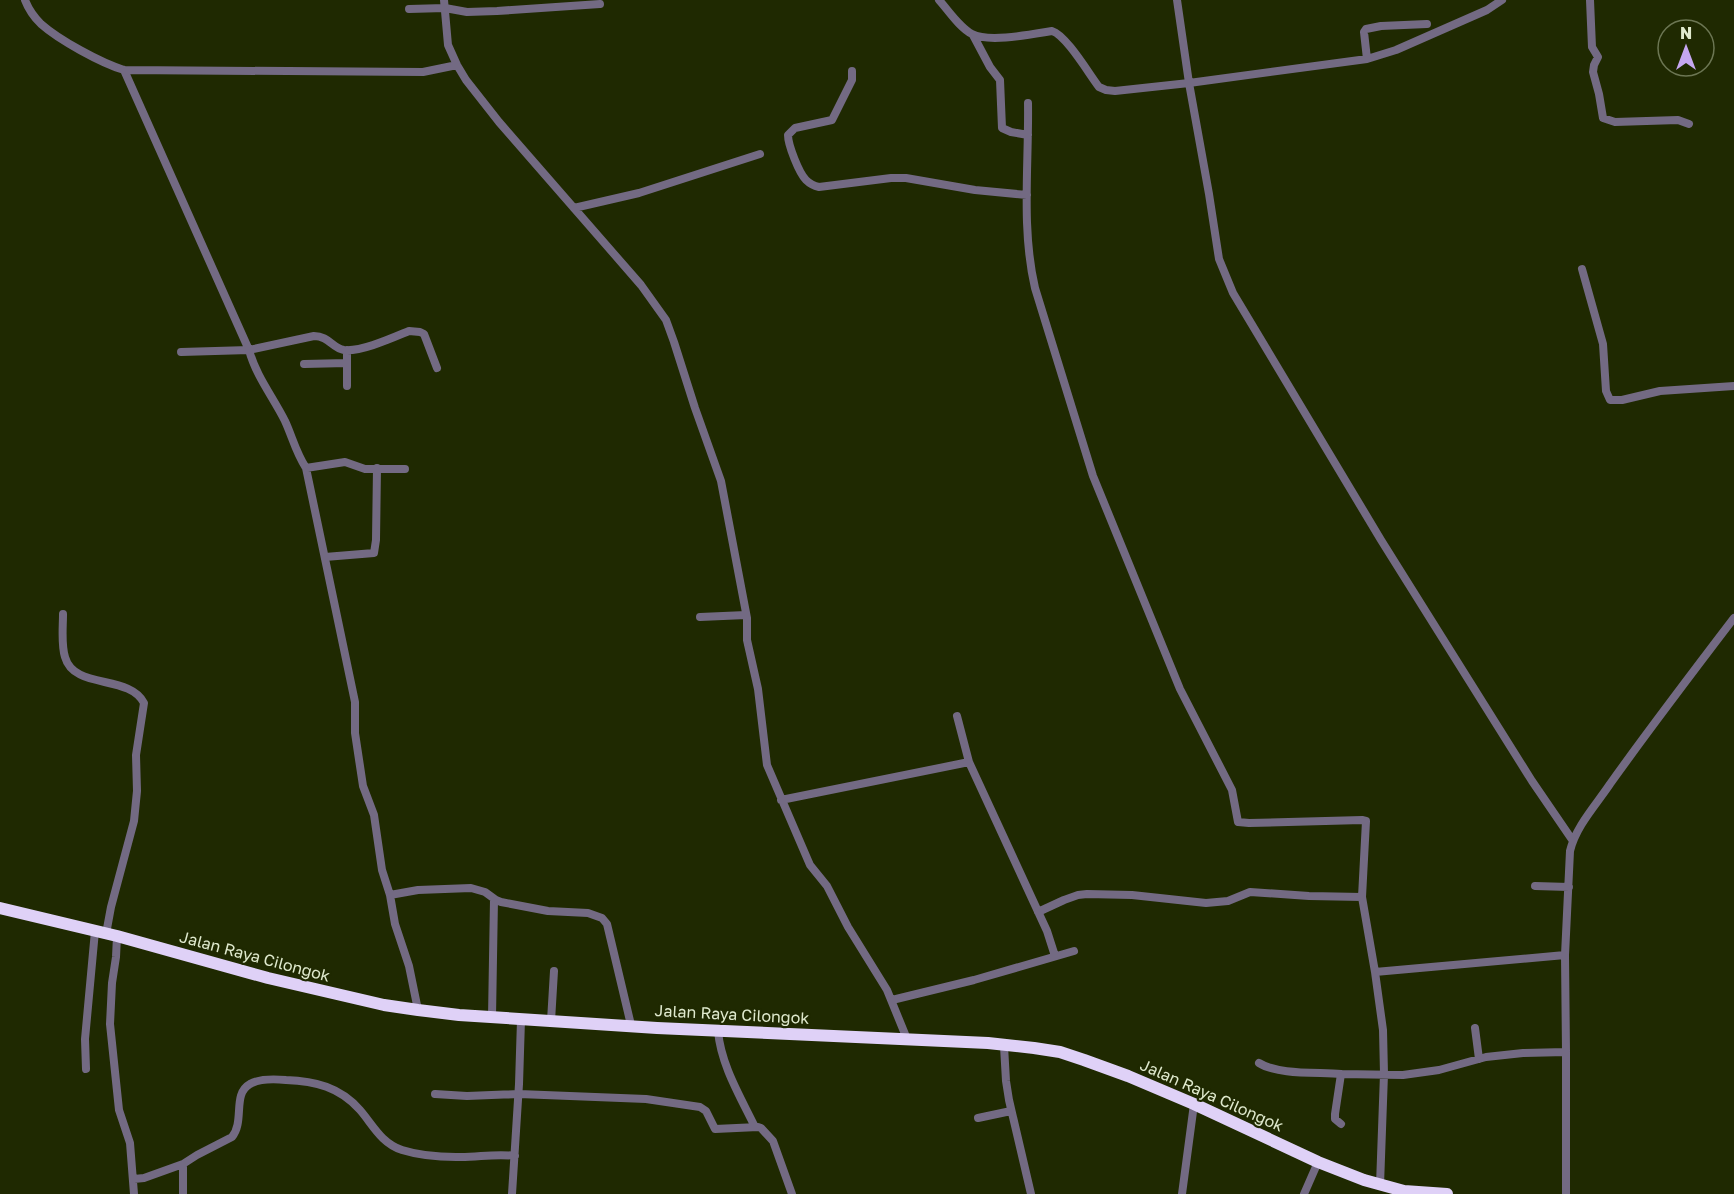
<svg xmlns="http://www.w3.org/2000/svg" width="1734" height="1194" font-family="'Golos Text',sans-serif">
<style>
.lines{fill:none;stroke-linecap:round;stroke-linejoin:round}
.minor{stroke:#736a83;stroke-width:8}
.highway{stroke:#dfd1f7;stroke-width:12}
.labels{text-anchor:middle;stroke-width:4.5;stroke-linejoin:round;paint-order:stroke}
.street-label{font-size:16px;fill:#dfe9cd;stroke:#1f2901}
</style>
<rect width="100%" height="100%" fill="#1f2901"/>
<g class="lines">
<path class="minor" d="M25,0C28,8 35,18 41,24C59,40 101,63 124,70L423,72L457,65
M444,0L448,45L457,65L466,80L499,122L641,285L666,320L674,342L695,408L721,481L747,618V640L758,689L767,765L810,865L827,886L848,927L887,990L907,1039
M939,0C949,11 959,27 972,34C989,43 1033,34 1052,31C1066,35 1089,74 1099,87L1106,90L1115,91L1189,83L1367,59L1396,50L1487,10L1502,0
M1177,0L1189,83L1209,194L1219,259L1233,293L1381,540L1532,781L1573,841
M1590,0L1592,47L1598,57L1594,65L1593,72L1599,94L1603,118L1615,122L1678,120L1689,124
M409,9L445,8L467,12L497,11L600,4
M973,35L990,67L1000,80L1002,128L1011,132L1028,135
M1367,59L1364,32L1366,29L1381,26L1427,24
M124,70L249,350C256,376 273,397 285,421C292,436 296,453 306,468L355,702V733L363,786L374,815L382,870L390,895L395,924L409,966L418,1010
M852,71V80L832,120L795,128L788,135C788,145 799,173 806,180C810,184 814,186 819,187L891,178H906L975,190L1027,195
M1028,103C1029,164 1021,228 1035,288L1093,476L1180,689L1232,790L1238,822L1249,823L1362,820L1366,821L1362,897L1375,972L1383,1030L1384,1074L1380,1185
M574,208L639,193L760,154
M1582,269L1603,344L1606,391L1610,400H1622L1660,391L1734,386
M347,350V386
M181,352L249,350L314,336C329,336 332,348 344,350C361,352 392,338 409,331L420,332L424,334L437,368
M304,364L347,363
M306,468L345,462L365,469H405
M325,557L374,553L376,540L377,468
M63,614C63,628 61,644 65,657C74,690 129,674 144,703L136,755L137,791L134,821L111,907L106,934
M700,617L746,615
M957,716L969,762L1047,931L1055,956
M781,800L969,762
M1535,886L1569,887
M390,895L418,890L471,888L485,892L496,900L501,902L548,911L588,913L602,918L607,924L631,1025
M1038,912L1064,900L1078,895L1087,894L1132,895L1206,903L1228,901L1250,892L1309,896L1362,897
M117,936L116,957L112,983L110,1024L119,1110L130,1143L134,1194
M1565,955L1570,851C1576,826 1596,805 1610,784C1650,728 1692,673 1734,618
M1375,972L1565,955L1566,1052V1194
M892,1000L974,980L1074,951
M492,1017L494,899
M551,1021L554,971
M1475,1028L1479,1059
M718,1031C721,1065 740,1096 755,1127
M1004,1046L1006,1081L1009,1100L1031,1194
M1259,1063C1278,1075 1318,1072 1341,1074
M86,1069L85,1039L95,931
M435,1094L467,1096L519,1094L646,1099L700,1107L706,1111L715,1129L758,1127L761,1128L773,1141L792,1194
M978,1118L1011,1111
M1341,1124L1335,1119V1114L1341,1074L1403,1075L1439,1070L1486,1057L1523,1053L1566,1052
M134,1179L144,1178L183,1164
M183,1194V1164L197,1155L232,1137C245,1121 232,1094 250,1084C260,1078 275,1079 286,1080C315,1081 340,1087 360,1110C373,1125 381,1143 402,1150C418,1155 438,1157 456,1157C476,1158 494,1153 515,1156
M512,1194L519,1084L521,1020
M1182,1194L1194,1104
M1304,1194L1318,1162"/>
<path class="highway" d="M0,908L117,936L268,978L384,1005L418,1010L459,1015L657,1028L988,1043L1034,1048L1060,1052L1084,1060L1128,1076L1194,1104L1318,1162L1364,1180L1404,1191L1447,1194"/>
</g>
<g class="labels">
<g class="street-label">
<text transform="translate(255 956) rotate(15)" y="6">Jalan Raya Cilongok</text>
<text transform="translate(732 1014) rotate(3)" y="6">Jalan Raya Cilongok</text>
<text transform="translate(1212 1095) rotate(24)" y="6">Jalan Raya Cilongok</text>
</g>
</g>
<g transform="translate(1686 48)"><circle r="28" fill="#1f2901" stroke="#6c7653" stroke-width="1.5"/>
<path d="M0-4.5L10 22L0 15L-10 22Z" fill="#c5a7f1"/>
<text y="-9" font-size="16" font-weight="bold" text-anchor="middle" fill="#dfe9cd">N</text>
</g>
</svg>
